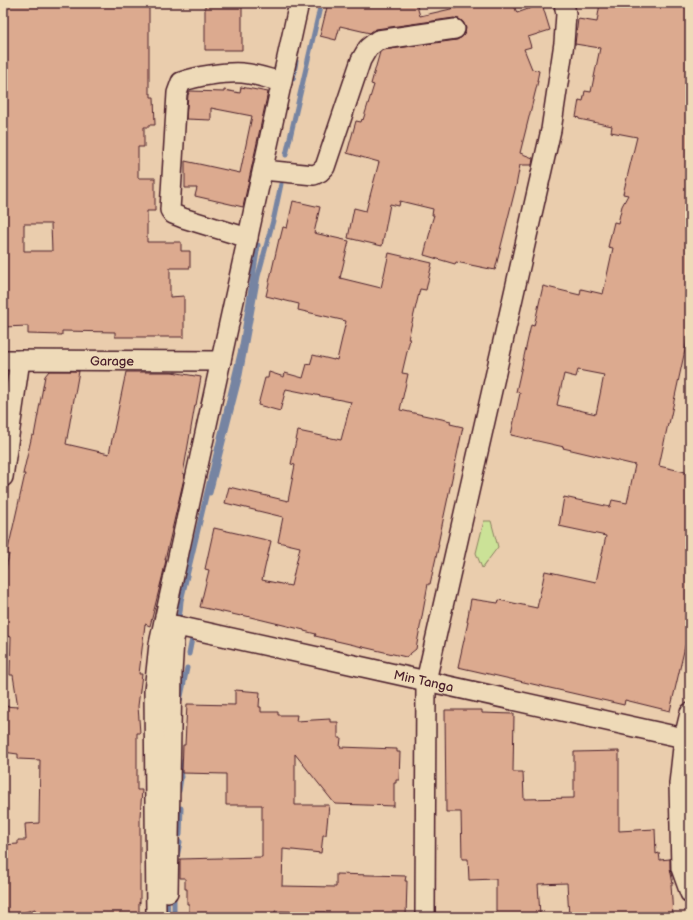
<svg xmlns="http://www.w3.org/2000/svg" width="693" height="920" font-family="'Balsamiq Sans',sans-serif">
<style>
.green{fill:#cbe297;stroke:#8a8061}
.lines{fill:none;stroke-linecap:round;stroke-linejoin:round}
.stream{stroke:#7684a2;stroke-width:5}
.building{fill:#dcaa8f;stroke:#4a1f2b;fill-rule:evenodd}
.minor-casing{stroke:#4a1f2b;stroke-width:22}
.minor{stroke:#eedab8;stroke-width:19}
.labels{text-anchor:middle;stroke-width:3.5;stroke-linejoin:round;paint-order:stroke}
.street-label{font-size:13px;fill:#4a1f2b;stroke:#eedab8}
</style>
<rect width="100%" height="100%" fill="#eacdad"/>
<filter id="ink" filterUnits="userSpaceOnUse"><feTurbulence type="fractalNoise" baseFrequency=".025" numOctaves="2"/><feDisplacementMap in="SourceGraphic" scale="8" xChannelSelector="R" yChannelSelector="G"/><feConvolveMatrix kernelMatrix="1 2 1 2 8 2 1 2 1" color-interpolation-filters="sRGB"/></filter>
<g filter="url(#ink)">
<path class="green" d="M484,521H491L498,547L482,568L476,553Z"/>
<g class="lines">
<path class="stream" d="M293,79L296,61
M286,155L321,3
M210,493L240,375L258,276L274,217L281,184
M177,621L180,612L181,601L242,345L258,245
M189,654L193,634
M180,701L187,668
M179,760L181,778L179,791
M180,835L181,808
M177,857L180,842
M167,896L168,917
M174,917V893"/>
</g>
<path class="building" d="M3,3H149V93H151V97H154L155,125H149V127H144V147H138V178H155V211H147V242H181V251H190V268H170V297L184,296V337H115V332L62,331V335L28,334V326L3,327ZM24,224H51L52,251H24Z
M205,3H242V50H205Z
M328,3H416L420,16L477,3H513L517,13L542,4L550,30L528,37L531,47L524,49L532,69L539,71L537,81H538L520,153L533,158L532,165H520L516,186L495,270L456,262L455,264L424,255L431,228H430L434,215H432L433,209L400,201L399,206L390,204L382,246L348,238L354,208L366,211L379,162L347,153L356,121L361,122L362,119L363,120L374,85L371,84L380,52L383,50L457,40L462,37L465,33L466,28L463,22L459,19L454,18L376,29L370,33L340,26L336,40L320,36Z
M600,3H690V327L669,424H668L659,466L690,473V625L670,711L625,700L624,705L458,667L468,622H467L471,599L498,603L499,600L537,608L545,571L596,582L606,536L559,526L564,497L610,507L612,500L627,503L635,465L563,448L564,447L511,435L520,393L516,392L531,325L534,326L543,286L580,295L581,289L603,294L613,248L608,247L614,222L618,223L622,206L628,195L623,194L637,137L611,132L612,126L579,119V118L576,117L579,100L583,101L585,91L591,92L600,48L575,44L578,19L597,22ZM578,370L604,375L596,414L557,405L564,374L576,377Z
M241,87L268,92L243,207L195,196L197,188H185V161L240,173L252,116L211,108V120L186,119L188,95L190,91L224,92V90L240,93Z
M293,201L320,207L314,233L349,241L340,278L381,288L389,253L432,263L426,290L420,289L408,339H410L402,373L408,374L400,410L451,421L450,424L463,427L438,544H439L430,584H428L416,649L406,657L315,636L316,634L304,631V630L242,615L241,616L200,607L209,570L205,569L214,528L271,541L262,580L291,586L300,547L278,542L283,517L225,503L229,487L288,501L295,465L291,464L298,431L341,440L351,402L286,389L280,411L258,405L265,378H268L269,372L284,377L285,373L303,378L307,364L310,365L313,355L334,360V359L337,360L346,321L298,310L299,304L266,296L279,239H280L283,227L287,228Z
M49,371H79L66,444L109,454L126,372H172L201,377L196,405H195L183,474H185L165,560H166L162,578L150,626L145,624L139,674H142L138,706L140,733H137V790H142L140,816V903L139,902V917H36L35,909L9,917H3V845L18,844V840H26L25,824L39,823L40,760L18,759V754L3,752V706L18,707L13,675H10L11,637L3,635V583L9,554H7L25,474H23L32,435L34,436L45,376Z
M235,690L260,692L259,707H261V712H278V715H297L296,721L330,719V722H338V738H341L340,747L397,749V752H400L399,780H396V783H394V806L335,804L295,754V805H329L326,835H323L321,853L283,849L282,886L336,887V874L406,876L405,881H407L406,917H325V912L275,911V917H189V904H187V889H185V878H180V859L262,857V805H226V774L182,773L183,745H185L187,704L235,705Z
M445,710H482V713L514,714L513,772H523L524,799L574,798V752L619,751V831L655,829L656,854L659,853L660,860L670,859V868L673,884H671L673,917H569L567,883L538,884L540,915L496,917V879L469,880L468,859H462L461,812H446Z"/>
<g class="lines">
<g class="minor-casing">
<g id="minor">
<path d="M263,170L314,175L320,172L325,167L361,60L368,48L378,40L455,29"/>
<path d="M248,238L183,218L173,214L170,210L177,93L181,82C196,76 226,72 242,73C255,74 269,79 282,82"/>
<path id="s1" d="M3,360L221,361"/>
<path d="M3,477L20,360"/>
<path id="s2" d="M164,623L684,738"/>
<path d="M690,713L684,738L679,784L681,868L690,893"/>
<path d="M168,892L172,673L174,639L178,626"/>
<path d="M156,917L154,691L159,644L299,3"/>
<path d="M425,917L426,681L551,130L564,43L566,14L564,3"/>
</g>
</g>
<use href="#minor" class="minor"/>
</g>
</g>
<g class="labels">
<g class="street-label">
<text dy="5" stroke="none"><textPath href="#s1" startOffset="109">Garage</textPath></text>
<text dy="5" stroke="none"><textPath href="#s2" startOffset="266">Min Tanga</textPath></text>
</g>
</g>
<rect width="693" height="920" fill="none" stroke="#eedab8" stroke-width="16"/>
<rect x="8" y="8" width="677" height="904" fill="none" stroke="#4a1f2b" stroke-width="1.5" filter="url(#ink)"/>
</svg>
